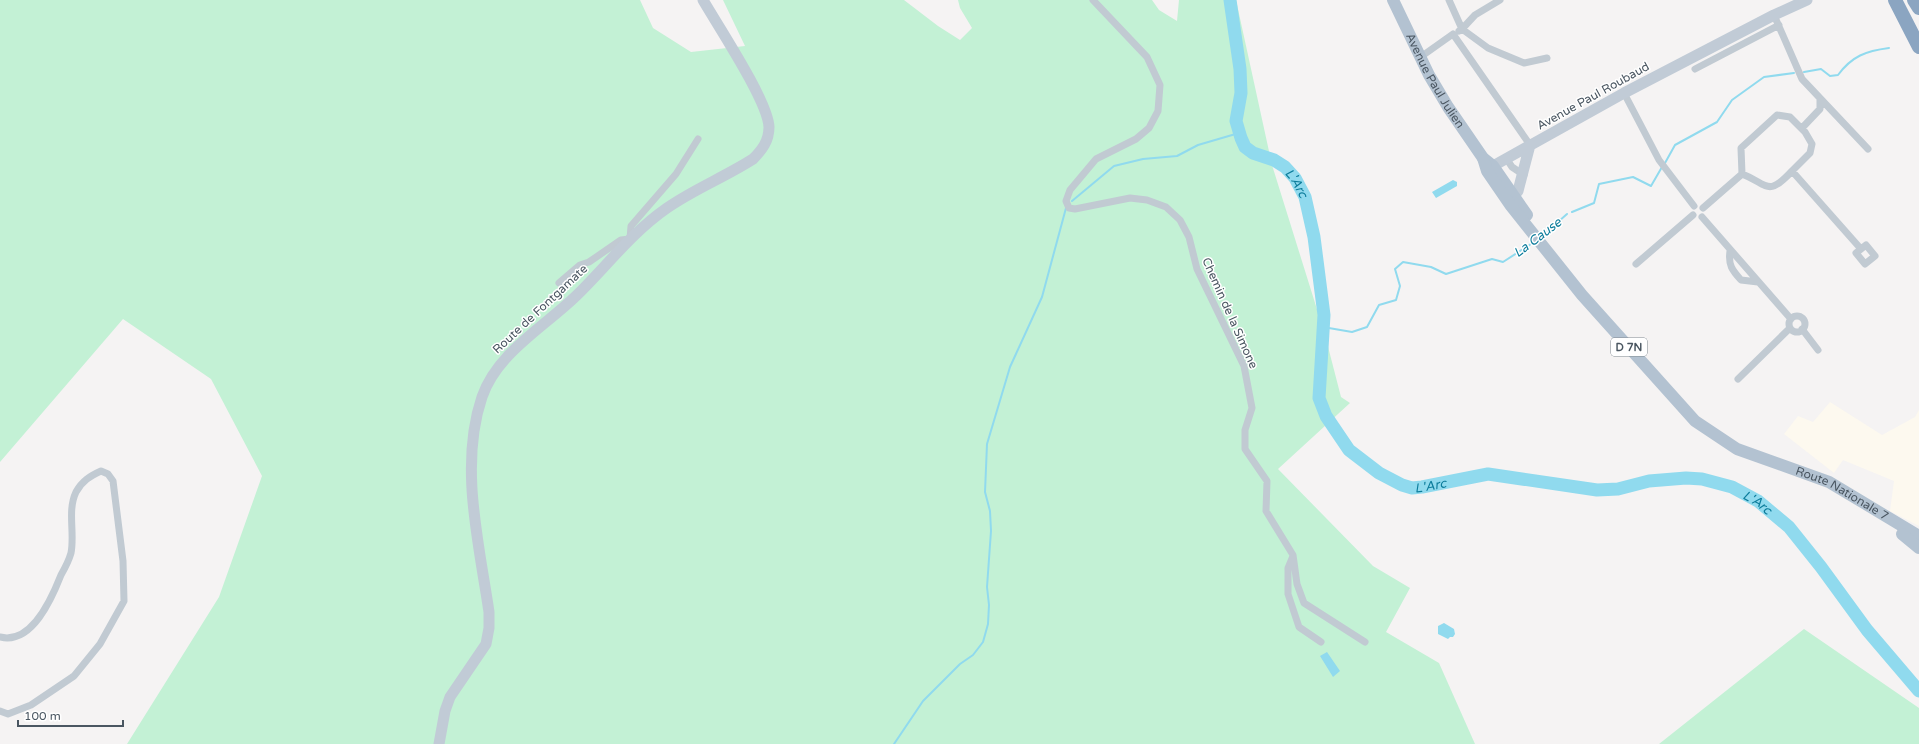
<svg xmlns="http://www.w3.org/2000/svg" width="1919" height="744" font-family="'Varela Round',sans-serif">
<style>
.commercial{fill:#fdf9ef}
.green{fill:#c3f1d5}
.water{fill:#90daee}
.lines{fill:none;stroke-linecap:round;stroke-linejoin:round}
.stream{stroke:#90daee;stroke-width:2}
.river{stroke:#90daee;stroke-width:13}
.street{stroke:#c1cad2;stroke-width:7}
.secondary{stroke:#c1cbd6;stroke-width:11}
.primary{stroke:#b3c2d1;stroke-width:12}
.highway{stroke:#8ba5c1;stroke-width:14}
.labels{text-anchor:middle;stroke-width:3;stroke-linejoin:round;paint-order:stroke}
.shield{fill:#fff;stroke:#808990;stroke-width:1}
.shield-label{font-size:11px;font-weight:bold;fill:#4a5661}
.street-label{font-size:12px;fill:#4a5661;stroke:#fff}
.water-label{font-size:13px;font-style:italic;fill:#0c7c9b;stroke:#fff}
</style>
<rect width="100%" height="100%" fill="#f5f3f3"/>
<path class="commercial" d="M1830,402L1882,435L1915,417L1919,410V526L1890,511L1894,481L1843,460L1834,473L1784,434L1798,416L1813,422Z"/>
<path class="green" d="M0,0H640L653,28L691,52L745,46L723,0H904L938,26L960,40L972,28L960,8L958,0H1152L1159,10L1177,21L1179,0H1236L1272,165L1325,335L1341,397L1350,403L1278,469L1373,566L1410,588L1386,632L1439,663L1475,744H127L219,597L262,476L211,379L123,319L0,462Z
M1804,629L1919,708V744H1659Z"/>
<path class="water" d="M1453,180L1457,182V186L1436,198L1432,192Z
M1444,623L1454,629L1455,634L1453,637H1450L1448,639L1438,634V626Z
M1327,652L1340,671L1333,677L1320,656Z"/>
<g class="lines">
<path class="stream" d="M1804,72L1821,69L1830,76L1838,75C1852,56 1866,51 1889,48
M1665,163L1675,145L1717,122L1732,100L1764,77L1794,73
M1072,201L1114,166L1143,159L1177,156L1198,145L1239,133
M1572,212L1594,203L1599,184L1633,177L1651,186L1662,167
M1541,237L1567,214
M1323,327L1352,332L1367,327L1379,305L1396,300L1400,286L1395,269L1403,262L1431,267L1446,274L1492,259L1503,262L1534,242
M894,744L923,701L960,664L973,655L983,642L988,624L989,605L987,587L991,531L990,511L985,492L987,444L1010,367L1042,297L1066,208"/>
<path class="river" id="s1" d="M1230,0L1240,69L1241,93L1236,121L1241,138L1245,147L1253,153L1274,160L1285,167L1295,178L1305,197L1314,237L1324,315L1319,398L1326,416L1349,450L1379,473L1402,485L1412,488L1422,487L1488,474L1597,490L1618,489L1649,481L1686,478L1702,479L1732,487L1758,501L1789,527L1821,567L1867,630L1919,691"/>
<path class="street" d="M1093,0L1147,57L1160,85L1158,111L1149,128L1136,139L1096,159L1070,190L1066,201L1069,208L1075,209L1130,198L1147,200L1166,207L1180,220L1189,237L1197,269L1244,366L1252,408L1245,430V449L1267,481L1266,511L1293,555L1297,584L1304,603L1365,642
M1449,0L1462,29L1459,31
M1500,0L1475,15L1462,29L1488,48L1524,63L1547,58
M1774,15L1802,79L1868,149
M1422,56L1453,34L1530,145
M1695,69L1779,25
M1624,93L1659,160L1694,206
M1802,128L1820,109V100
M1506,158L1512,167L1524,175
M1742,174L1741,148L1777,115L1790,117L1805,132L1812,144L1810,153L1792,171
M1703,208L1742,174C1768,184 1767,198 1792,171L1861,249L1856,253L1865,264L1875,256L1866,245L1861,249
M1702,217L1791,319
M1730,251C1728,265 1732,270 1741,280L1758,282
M1636,264L1693,215
M559,283L580,265L589,262L621,240L630,239L631,226L676,174L698,139
M1789 324a8 8 0 1 1 16 0a8 8 0 1 1-16 0Z
M1802,329L1818,350
M1738,379L1790,328
M1293,556L1288,568V594L1299,627L1321,642
M0,637C32,645 52,598 61,575C65,568 69,560 71,553C75,533 67,511 76,492C82,481 90,476 101,471L108,474L113,481L123,561L124,601L100,644L74,676L31,705L8,714L0,711"/>
<path class="secondary" d="M1493,166L1624,93L1774,15L1807,0
M1507,193L1514,196L1518,191L1530,145
M439,744L445,711L450,697L486,644L489,628V612C479,543 459,465 482,397C497,353 544,327 576,296C606,267 631,233 667,208C694,189 725,177 753,159C762,150 769,141 769,127C768,101 718,26 703,0"/>
<g class="primary">
<path id="s2" d="M1393,0L1429,75L1448,107L1483,158L1493,166L1527,215"/>
<path id="s3" d="M1483,158L1487,171L1511,206L1582,295L1695,421L1737,449L1829,482L1919,536"/>
<path d="M1902,534L1919,548"/>
</g>
<path class="highway" d="M1895,0L1919,47
M1914,0L1919,8"/>
</g>
<g class="labels">
<rect class="shield" x="1611" y="338" width="36" height="18" rx="3"/>
<g class="shield-label">
<text x="1629" y="351">D 7N</text>
</g>
<g class="street-label">
<text dy="4" stroke="none"><textPath href="#s2" startOffset="91">Avenue Paul Julien</textPath></text>
<text transform="translate(1593 96) rotate(-29)" y="4">Avenue Paul Roubaud</text>
<text transform="translate(540 309) rotate(-43)" y="4">Route de Fontgamate</text>
<text transform="translate(1230 313) rotate(66)" y="4">Chemin de la Simone</text>
<text dy="4" stroke="none"><textPath href="#s3" startOffset="504">Route Nationale 7</textPath></text>
</g>
<g class="water-label">
<text dy="5" stroke="none"><textPath href="#s1" startOffset="215">L'Arc</textPath></text>
<text transform="translate(1537 237) rotate(-37)" y="5">La Cause</text>
<text dy="5" stroke="none"><textPath href="#s1" startOffset="587">L'Arc</textPath></text>
<text dy="5" stroke="none"><textPath href="#s1" startOffset="923">L'Arc</textPath></text>
</g>
</g>
<path d="M18 720v6h105v-6" fill="none" stroke="#4a5661" stroke-width="2"/>
<text x="24" y="720" font-size="12" fill="#4a5661" stroke="#ffffff" stroke-width="3" paint-order="stroke">100 m</text>
</svg>
